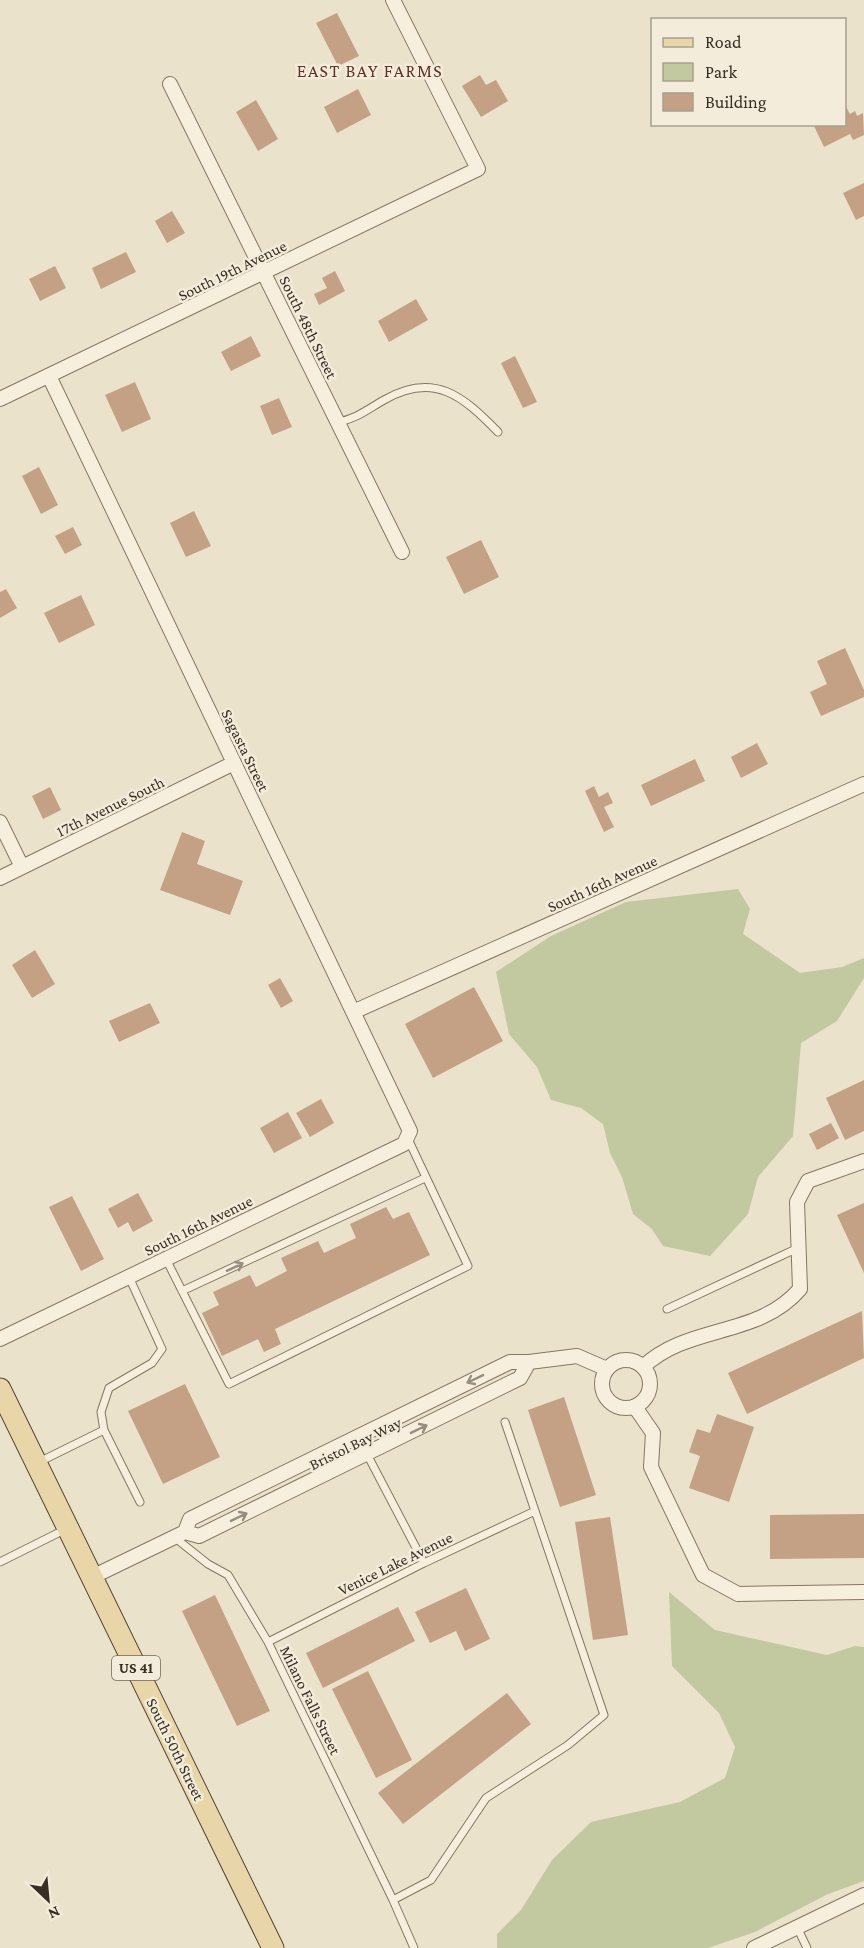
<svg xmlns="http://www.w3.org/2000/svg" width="864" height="1948" font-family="'Crimson Pro',serif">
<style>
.green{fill:#c2c8a0}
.building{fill:#c4a185}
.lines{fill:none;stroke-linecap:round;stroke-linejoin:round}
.service-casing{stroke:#867661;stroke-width:9}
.minor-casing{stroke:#867661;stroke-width:16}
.primary-casing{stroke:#544434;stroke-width:23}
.service{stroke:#f6efde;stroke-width:7}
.minor{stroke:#f6efde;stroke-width:14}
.primary{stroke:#e8d6a8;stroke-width:21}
.oneway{stroke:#978e80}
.labels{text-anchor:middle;stroke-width:5;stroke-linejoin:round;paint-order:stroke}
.shield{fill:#f3ecda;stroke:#70675a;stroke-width:1.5}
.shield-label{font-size:15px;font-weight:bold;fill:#382e23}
.street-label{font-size:16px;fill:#382e23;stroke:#f3ecda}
.neighbourhood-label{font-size:18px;letter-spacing:1.5px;fill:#603427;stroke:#f3ecda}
</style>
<rect width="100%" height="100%" fill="#eae2cb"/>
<path class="green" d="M738,889L750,909L743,934L800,973L842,967L864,958V978L837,1021L801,1043L793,1136L758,1177L748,1214L710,1256L663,1246L652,1229L633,1214L622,1177L610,1153L603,1124L581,1108L551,1100L537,1067L509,1034L496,972L551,936L626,902Z
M669,1592L715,1630L827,1655L855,1646L864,1647V1881L828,1894L755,1932L708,1948H497V1934L521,1910L552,1860L591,1822L680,1802L725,1778L735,1747L719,1713L672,1666Z"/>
<path class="building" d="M337,13L359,56L338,66L316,23Z
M480,75L486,85L496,80L508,101L481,117L462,86Z
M358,89L371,115L337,133L324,107Z
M256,100L278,139L258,151L236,112Z
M844,103L850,114L855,111L857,116L863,113L864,135L853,140L850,134L824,147L813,124H844Z
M864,183V216L856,220L843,193Z
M172,211L185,233L167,243L155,221Z
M126,252L136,272L101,289L92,268Z
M55,266L66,288L40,301L29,279Z
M335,271L345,291L319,305L314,294L327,288L322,278Z
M416,299L428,320L389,342L378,321Z
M251,336L261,356L231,371L221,352Z
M515,356L537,402L523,408L501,363Z
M135,382L151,419L122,432L105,395Z
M279,398L292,427L272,435L260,406Z
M39,467L58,505L41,514L22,476Z
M194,511L211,546L186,557L170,523Z
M73,527L82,545L65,554L55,536Z
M481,540L499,577L464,594L446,557Z
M6,589L17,608L0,618V592Z
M81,595L95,625L59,643L44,613Z
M845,648L864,690V697L821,716L810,692L827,684L817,661Z
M757,743L768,764L741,778L731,757Z
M695,759L705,781L651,806L641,785Z
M594,786L599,797L608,792L613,803L604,807L614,827L604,832L585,791Z
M50,787L61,810L43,819L32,796Z
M182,832L205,841L197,864L243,881L230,915L160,890Z
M35,950L55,984L32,998L12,965Z
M280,978L293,1001L281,1008L268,985Z
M474,987L503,1041L433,1078L405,1024Z
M150,1003L160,1023L119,1042L109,1021Z
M864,1080V1131L845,1140L826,1098Z
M321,1099L334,1123L310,1137L296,1113Z
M288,1112L302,1138L274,1153L260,1128Z
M831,1123L839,1138L817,1150L809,1134Z
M138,1193L153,1221L133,1232L128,1222L118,1228L108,1209Z
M72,1196L104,1259L81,1271L49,1207Z
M864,1203V1273L837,1215Z
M386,1207L393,1219L409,1212L430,1255L275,1329L281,1344L264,1352L258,1339L222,1356L202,1313L219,1305L213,1292L250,1275L256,1287L287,1271L281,1258L318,1241L324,1253L356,1238L350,1224Z
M862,1311L864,1358L747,1414L728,1373Z
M185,1384L220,1457L163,1484L128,1411Z
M564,1397L596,1495L560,1507L528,1410Z
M717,1414L754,1427L729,1502L689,1488L700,1456L689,1452L697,1429L710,1433Z
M864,1514V1558L770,1559V1515Z
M610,1517L628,1635L593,1640L575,1522Z
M466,1588L490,1639L465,1651L456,1631L430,1643L415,1612Z
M215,1595L270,1711L237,1726L182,1611Z
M398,1607L415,1641L323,1688L306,1653Z
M368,1671L412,1760L376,1778L332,1689Z
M507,1693L531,1724L403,1824L378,1793Z"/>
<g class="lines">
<g class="service-casing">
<path id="service" d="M338,422C356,419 368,409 384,400C434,371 463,396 498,432
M166,1259L229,1384L468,1266L408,1139
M129,1277L162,1349L152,1363L109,1388L101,1412L104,1430L140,1502
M182,1291L425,1178
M667,1309L798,1248
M358,1437L424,1563
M39,1462L104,1430
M174,1537L208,1564L228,1575L268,1642L393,1900L414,1948
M0,1562L66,1529
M268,1642L424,1563L535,1511
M393,1900L431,1880L486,1798L568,1745L604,1715L505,1422
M797,1927L807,1948"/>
</g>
<g class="minor-casing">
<path id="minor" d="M170,84L402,552
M0,399L478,169L393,0
M0,822L22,867
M0,878L234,763
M353,1012L864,784
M0,1339L404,1144L410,1131L49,376
M602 1384a24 24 0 1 1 48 0a24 24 0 1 1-48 0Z
M643,1367C688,1324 758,1338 800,1289L797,1202L808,1181L864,1161
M635,1407L653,1433L651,1467L703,1575L738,1594L864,1592
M185,1532L190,1519L510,1362H529L577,1356L607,1369
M92,1577L185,1532L199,1536L520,1378L529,1362
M754,1948L864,1895"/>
</g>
<g class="primary-casing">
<path id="primary" d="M0,1389L273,1948"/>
</g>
<use href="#service" class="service"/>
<use href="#minor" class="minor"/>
<use href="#primary" class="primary"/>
</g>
<defs><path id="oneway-shaft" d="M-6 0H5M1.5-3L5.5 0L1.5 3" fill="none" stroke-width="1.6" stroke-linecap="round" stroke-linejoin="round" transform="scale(1.5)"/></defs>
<g class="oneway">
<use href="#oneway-shaft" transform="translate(235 1267) rotate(-25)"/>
<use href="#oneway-shaft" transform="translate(475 1379) rotate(154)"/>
<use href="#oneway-shaft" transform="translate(419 1429) rotate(-26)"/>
<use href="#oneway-shaft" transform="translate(239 1517) rotate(-26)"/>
</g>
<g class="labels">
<rect class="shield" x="112" y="1656" width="48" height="24" rx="4.5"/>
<g class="shield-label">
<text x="136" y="1673">US 41</text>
</g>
<g class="street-label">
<text transform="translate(232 270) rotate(-26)" y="6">South 19th Avenue</text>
<text transform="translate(309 327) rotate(64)" y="6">South 48th Street</text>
<text transform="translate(246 750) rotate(64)" y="6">Sagasta Street</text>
<text transform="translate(110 806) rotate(-26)" y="6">17th Avenue South</text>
<text transform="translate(602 883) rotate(-24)" y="6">South 16th Avenue</text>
<text transform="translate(198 1225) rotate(-26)" y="6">South 16th Avenue</text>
<text transform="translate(355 1443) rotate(-26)" y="6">Bristol Bay Way</text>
<text transform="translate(395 1563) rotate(-26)" y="6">Venice Lake Avenue</text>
<text transform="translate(311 1700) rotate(64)" y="6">Milano Falls Street</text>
<text transform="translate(176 1749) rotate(64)" y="6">South 50th Street</text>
</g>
<g class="neighbourhood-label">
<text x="370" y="77">EAST BAY FARMS</text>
</g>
</g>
<rect x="651" y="18" width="195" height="108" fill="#f3ecda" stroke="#a8a091" stroke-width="1.5"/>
<rect x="663" y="38" width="30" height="9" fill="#e8d6a8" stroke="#a8a091" stroke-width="1.5"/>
<text x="705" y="48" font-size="18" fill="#382e23">Road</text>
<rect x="663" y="63" width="30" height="18" fill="#c2c8a0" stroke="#a8a091" stroke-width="1.5"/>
<text x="705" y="78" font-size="18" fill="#382e23">Park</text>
<rect x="663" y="93" width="30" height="18" fill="#c4a185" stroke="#a8a091" stroke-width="1.5"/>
<text x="705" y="108" font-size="18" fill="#382e23">Building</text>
<g transform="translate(48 1900) rotate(154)" stroke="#f3ecda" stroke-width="4.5" paint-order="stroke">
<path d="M0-4.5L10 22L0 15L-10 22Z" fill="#382e23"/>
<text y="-9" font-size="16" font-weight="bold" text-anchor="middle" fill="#382e23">N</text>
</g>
</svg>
